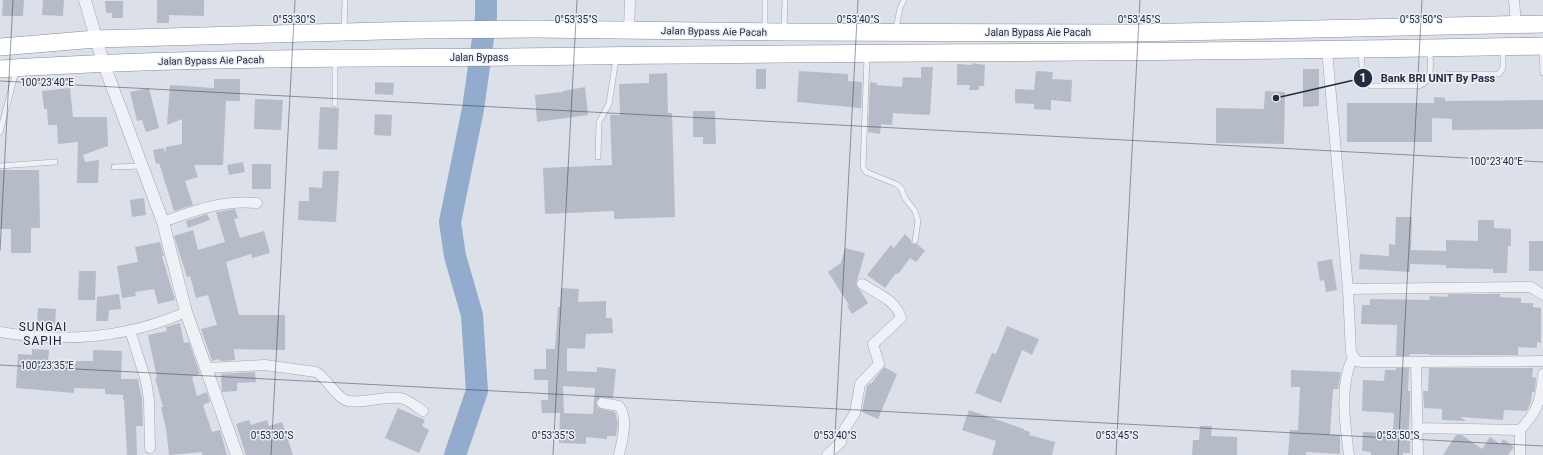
<svg xmlns="http://www.w3.org/2000/svg" width="1543" height="455" font-family="Roboto,sans-serif">
<style>
.lines{fill:none;stroke-linecap:round;stroke-linejoin:round}
.river{stroke:#93abcc;stroke-width:22}
.building{fill:#b6bbc8;fill-rule:evenodd}
.service-casing{stroke:#a1a6b2;stroke-width:6}
.minor-casing{stroke:#a1a6b2;stroke-width:11}
.tertiary-casing{stroke:#a1a6b2;stroke-width:13}
.trunk-casing{stroke:#828ca0;stroke-width:18}
.service{stroke:#eff1f6;stroke-width:5}
.minor{stroke:#eff1f6;stroke-width:10}
.tertiary{stroke:#eff1f6;stroke-width:12}
.trunk{stroke:#fff;stroke-width:17}
.ticks{fill:none;stroke:#242c40;stroke-width:1;stroke-opacity:0.45}
.labels{text-anchor:middle;stroke-width:3;stroke-linejoin:round;paint-order:stroke}
.street-label{font-size:10px;fill:#242c40;stroke:#eceff6}
.quarter-label{font-size:12px;letter-spacing:1px;fill:#171e30;stroke:#eceff6}
.ticks-label{font-size:10px;text-anchor:middle;fill:#242c40;stroke:#eceff6;stroke-width:3;stroke-linejoin:round;paint-order:stroke}
.leader{fill:none;stroke:#242c40;stroke-width:1.5}
.callout-dot{fill:#242c40;stroke:#eceff6;stroke-width:1.5}
.mark-label{font-size:12px;text-anchor:middle;font-weight:bold;fill:#fff}
.callout-label{font-size:11px;text-anchor:middle;font-weight:bold;fill:#242c40;stroke:#eceff6;stroke-width:3;stroke-linejoin:round;paint-order:stroke}
</style>
<rect width="100%" height="100%" fill="#dce0e8"/>
<g class="lines">
<path class="river" d="M455,455L477,391L472,315L455,256L450,222L473,109L486,17V0"/>
</g>
<path class="building" d="M3,0H24L23,16H2Z
M43,0H64L63,16L42,15Z
M157,0H204V16L169,15V23H157Z
M105,1H123V18H112V13H106Z
M972,63L985,65L984,86H979V90H969L970,85H957V64L972,65Z
M921,67H933L930,115L893,113L892,125L881,124L880,134L868,132L870,82L877,83V85L902,87L903,77L921,78Z
M756,69H766V89H756Z
M1303,69H1319V106L1303,107Z
M799,71L848,74V81L862,82L861,108L797,102Z
M1036,71L1053,72L1052,79L1072,80L1071,102L1051,100V110L1034,109V104L1015,103V89L1034,90Z
M667,73L668,113H672L675,217L614,219V211L545,214L543,168L612,165L610,115H620L619,84L649,83V74Z
M214,79H240V101H226L223,165H194L198,177L185,181L193,205L174,211L159,163L156,164L153,150L164,148L165,154L166,147L182,144V119L167,125L170,85L214,88Z
M375,82L394,83L393,95L375,94Z
M585,87L588,115L537,122L535,95L563,92V91Z
M70,88L73,117H107L108,146L83,155L85,162L99,160L98,183H77L78,142L58,144L57,125H48L47,109H44L42,91Z
M149,88L159,128L146,132L142,120L137,121L130,92Z
M1265,91L1285,92L1284,144L1216,143V108L1264,109Z
M1434,97L1445,98V101L1543,100V129L1452,130V119L1432,118V142H1347V103H1434Z
M255,99L283,100L281,130L254,129Z
M320,107L339,108L337,150L318,149Z
M693,111H715L716,144H703V137H693Z
M375,114L392,115L391,136L374,135Z
M243,162L245,172L229,175L227,165Z
M252,164H271V189H252Z
M0,170H39L40,228H31V253H11V229H0Z
M323,171H339L336,222L298,220L299,201H309V187L322,188Z
M144,198L146,215L132,217L130,200Z
M235,209L238,218L234,219L240,238L264,231L270,253L252,258L251,254L226,262L239,315H285V350L234,349L235,360L220,361L219,359L212,361L201,329L217,325L208,295L196,298L190,276L187,277L174,236L193,230L198,250L225,242L216,212Z
M207,214L210,220L188,228L186,221Z
M1396,217H1412L1411,250L1446,251V240L1478,241V220H1494V228L1511,229V246H1508L1507,273H1493V269L1446,268V265L1410,264V272L1359,269L1360,254L1389,256V244L1395,245Z
M905,234L911,240L912,244H917L925,251L916,262L910,258L898,274L896,273L885,288L867,275L891,245L894,248Z
M1529,241H1543V271H1529Z
M160,242L164,256H162L175,300L158,304L154,289L135,292L136,296L122,298L117,266L138,262L135,247Z
M845,248L865,253L856,284L868,303L852,314L847,306L849,305L828,272L841,263Z
M1332,259L1337,290L1326,292L1324,280L1320,281L1317,262Z
M79,271H96L95,300H78Z
M561,288L579,289L578,302L606,301V318H612L613,333L586,334L585,349L567,348V371L597,372V367L616,369L613,398L600,397L596,402L598,408L615,412L618,423L616,436H607V439L586,437V444L559,443L560,413H542L541,400H548V380H534V369H546V349H555L558,307H560ZM563,386L595,388L593,414L564,413Z
M119,294L121,309L109,310L108,321H96L97,297Z
M1448,294H1500V297L1521,298V303H1533V307L1541,308V343L1537,342V348L1518,347V355H1429V354H1410L1409,356H1396L1397,325L1361,324L1362,305H1370V299L1429,300L1430,296L1447,297Z
M38,308L56,309L55,325L37,324Z
M180,323L184,343L189,342L200,374L192,377L197,396L207,392L210,402L203,405L212,432L220,430L227,455H202V452L169,455L166,429L161,407H163L155,378H157L148,335L167,331L166,327Z
M1007,326L1039,339L1032,355L1022,350L1001,403L975,393L992,353L996,354Z
M32,349L49,350L48,363L76,364V361H93V350L122,351L121,379H138L142,399L143,426H136L137,455H127L124,400H123V395L105,394V389L74,388V393L16,388L18,354L32,355Z
M884,367L897,374L878,419L862,412L867,386L870,383L871,384Z
M1396,368H1409L1408,391H1410V408L1408,441H1410V453H1403V455H1371V452L1362,451L1363,432L1393,433L1394,413L1362,411L1363,380L1384,381L1385,370H1396Z
M1429,368H1533L1532,377L1536,378L1535,390L1534,392H1532L1531,402L1527,411L1504,410L1503,420L1460,417L1466,421L1442,420V409L1424,408L1423,391H1428Z
M1291,370L1341,372L1338,389H1333L1330,435H1340V454L1306,452V455H1288L1290,430H1298L1300,387H1291Z
M255,372L256,382L237,383V391L222,392L221,374Z
M398,408L425,420L422,426L429,430L419,453L385,438Z
M969,410L1024,429V430L1030,432L1029,435L1055,442L1052,455H992L996,441L962,430Z
M249,420L251,425L267,420L269,426L282,422L293,455H246L236,424Z
M1200,426H1212L1211,436L1237,437V455H1192L1193,440H1199Z
M1456,435H1462L1482,449L1490,437L1500,444L1503,439L1514,447L1508,455H1443Z"/>
<g class="lines">
<g class="service-casing">
<path id="service" d="M765,29V0
M784,29L785,0
M896,29L900,8L904,0
M344,30L345,0
M1542,49L1543,73
M1361,53L1363,78L1371,86H1419C1434,81 1430,64 1430,51
M867,56L863,167L866,172L896,184L901,188L905,198L915,211L918,221L915,241
M1449,74H1499L1503,68V50
M335,104V60
M0,132L16,71
M598,157L599,122L609,104L616,59
M0,166L55,162
M114,167L141,166"/>
</g>
<g class="minor-casing">
<path id="minor" d="M1514,0L1516,24
M629,30L630,0
M1327,50L1348,289L1351,353L1357,361L1362,362H1416L1418,455
M163,222C196,210 221,200 257,203
M1348,289L1531,287L1543,295
M130,330L146,381L149,400L150,448
M0,332C63,343 127,338 186,312
M1416,362L1543,361
M206,368L265,365L316,372C328,379 336,398 348,401C365,404 390,394 404,399C411,402 417,407 423,411
M602,403L619,406C629,419 622,440 619,455
M1417,428L1520,430C1538,411 1541,400 1543,374
M1520,430V455
M827,455L841,442L844,430L855,413L860,384L879,364L873,344L901,318C897,301 875,292 862,284
M1349,455C1345,425 1339,385 1353,357"/>
</g>
<g class="tertiary-casing">
<path id="tertiary" d="M85,0L103,62L163,222L186,312L237,455"/>
</g>
<g class="trunk-casing">
<path id="trunk" d="M0,47L96,39L419,30L534,29L783,32L1131,33L1543,24
M0,69C196,56 393,59 589,56C907,52 1225,53 1543,46"/>
</g>
<use href="#service" class="service"/>
<use href="#minor" class="minor"/>
<use href="#tertiary" class="tertiary"/>
<use href="#trunk" class="trunk"/>
</g>
<path class="ticks" d="M0,81L1543,162M0,251L13,0M0,365L1543,446M271,455L295,0M553,455L577,0M834,455L858,0M1116,455L1140,0M1398,455L1422,0"/>
<g class="labels">
<g class="street-label">
<text transform="translate(714 31) rotate(1)" y="4">Jalan Bypass Aie Pacah</text>
<text x="1038" y="36">Jalan Bypass Aie Pacah</text>
<text x="479" y="61">Jalan Bypass</text>
<text transform="translate(211 60) rotate(-1)" y="4">Jalan Bypass Aie Pacah</text>
</g>
<g class="quarter-label">
<text x="43" y="331">SUNGAI<tspan x="43" dy="14">SAPIH</tspan></text>
</g>
</g>
<g class="ticks-label">
<text x="294" y="23">0°53'30"S</text>
<text x="576" y="23">0°53'35"S</text>
<text x="858" y="23">0°53'40"S</text>
<text x="1139" y="23">0°53'45"S</text>
<text x="1421" y="23">0°53'50"S</text>
<text x="47" y="86">100°23'40"E</text>
<text x="1496" y="165">100°23'40"E</text>
<text x="47" y="369">100°23'35"E</text>
<text x="272" y="439">0°53'30"S</text>
<text x="553" y="439">0°53'35"S</text>
<text x="835" y="439">0°53'40"S</text>
<text x="1117" y="439">0°53'45"S</text>
<text x="1398" y="439">0°53'50"S</text>
</g>
<path class="leader" d="M1276 98L1363 78"/>
<g class="callout-dot">
<circle cx="1276" cy="98" r="4"/>
<circle cx="1363" cy="78" r="10"/>
</g>
<g class="mark-label">
<text x="1363" y="82">1</text>
</g>
<g class="callout-label">
<text x="1438" y="82">Bank BRI UNIT By Pass</text>
</g>
</svg>
